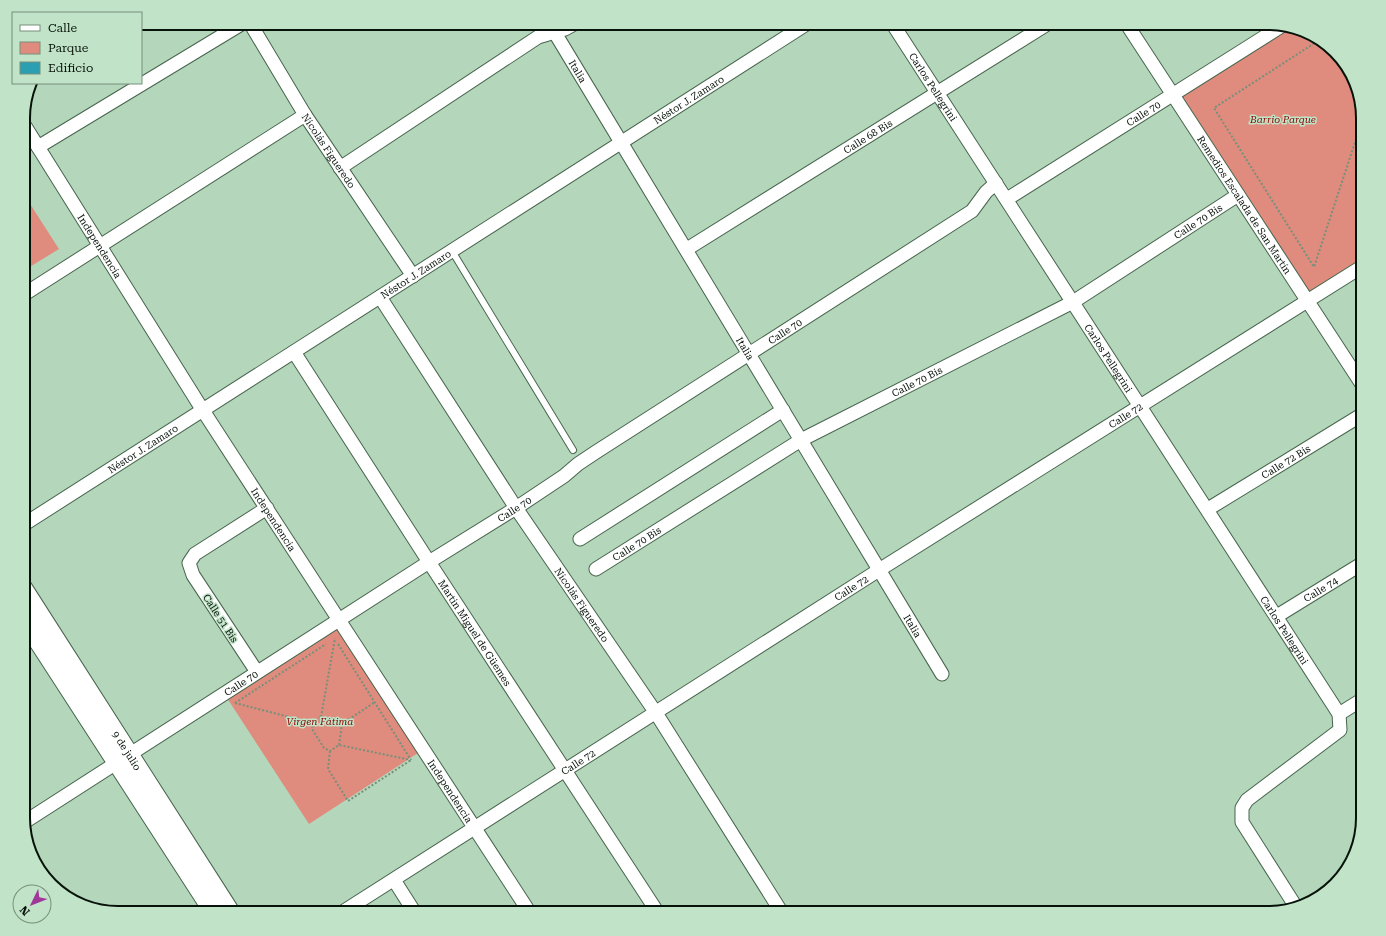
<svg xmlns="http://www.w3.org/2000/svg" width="1386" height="936" font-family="'Roboto Serif',serif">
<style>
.green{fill:#df8b7d}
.building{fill:#2a9fb1}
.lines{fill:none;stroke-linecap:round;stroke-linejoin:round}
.lane-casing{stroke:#47654d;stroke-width:8}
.street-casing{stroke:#47654d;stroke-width:15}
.secondary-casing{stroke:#47654d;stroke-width:20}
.path{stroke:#76907b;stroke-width:2;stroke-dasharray:2 2;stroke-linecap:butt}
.lane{stroke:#fff;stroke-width:6}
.street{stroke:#fff;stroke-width:13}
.secondary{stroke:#fff;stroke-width:18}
.labels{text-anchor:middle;stroke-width:3;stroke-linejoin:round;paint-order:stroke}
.street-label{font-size:10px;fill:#07130a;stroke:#c1e3c7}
.park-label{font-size:10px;font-style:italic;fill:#860500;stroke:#c1e3c7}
.rim{fill:none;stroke:#07130a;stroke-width:2}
</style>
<rect width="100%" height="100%" fill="#b4d6ba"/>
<path class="green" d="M1280,27L1321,39L1353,76L1363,117V266L1307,301L1172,95Z
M23,193L59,249L23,271Z
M337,626L418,753L309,824L227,698Z"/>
<path class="building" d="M392,906L396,913H380Z"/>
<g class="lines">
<g class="lane-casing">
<path id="lane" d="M452,251L573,450"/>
</g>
<g class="street-casing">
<g id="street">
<path id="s1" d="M250,23L305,115L413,276"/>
<path id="s2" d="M549,23L942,674"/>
<path id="s3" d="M892,23L1339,714L1340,730L1247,800L1242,808V822L1296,907"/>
<path id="s4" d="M1126,23L1363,386"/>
<path id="s5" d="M23,123L202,409L339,620L530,913"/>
<path d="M38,147L243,23"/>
<path d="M340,168L538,37L565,29L576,23"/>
<path id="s6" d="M1007,199L1280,27"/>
<path id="s7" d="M687,249L1049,23"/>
<path d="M23,295L305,115"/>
<path id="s8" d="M380,297L516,508L656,713L782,913"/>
<path id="s9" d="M294,352L429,562L658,913"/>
<path id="s10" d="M1208,509L1363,414"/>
<path id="s11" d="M23,525L808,23"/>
<path d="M580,539L783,410"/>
<path id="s12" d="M596,569L801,440L1073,302L1238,195"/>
<path id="s13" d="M1277,616L1363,563"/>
<path d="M257,672L193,575L189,563L195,554L267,508"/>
<path d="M1339,714L1363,699"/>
<path id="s14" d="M23,823L429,562L516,508L564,476L578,464L596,452L972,211L986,192L996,183"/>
<path d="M394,880L415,913"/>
<path id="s15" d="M341,913L879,570L1363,266"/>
</g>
</g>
<g class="secondary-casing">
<g id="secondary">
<path id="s16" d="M23,588L231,913"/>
<path d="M23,618L214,913"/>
</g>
</g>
<path class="path" d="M1321,39L1214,108L1314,267L1363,118
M338,644L411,760
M235,703L326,644
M235,703L313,723
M321,717L335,638
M342,724L375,702
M339,745L342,724L321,717L313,723L312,729L324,748L330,751L339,745L411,760
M330,751L328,769L348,801L411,760"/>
<use href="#lane" class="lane"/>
<use href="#street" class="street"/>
<use href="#secondary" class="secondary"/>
</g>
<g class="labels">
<g class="street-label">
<text dy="4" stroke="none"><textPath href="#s2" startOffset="56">Italia</textPath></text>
<text dy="4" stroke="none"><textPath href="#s3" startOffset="76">Carlos Pellegrini</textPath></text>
<text dy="4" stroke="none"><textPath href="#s11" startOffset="790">Néstor J. Zamaro</textPath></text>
<text dy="4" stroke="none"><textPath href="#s6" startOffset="161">Calle 70</textPath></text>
<text dy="4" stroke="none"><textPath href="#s7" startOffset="213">Calle 68 Bis</textPath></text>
<text dy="4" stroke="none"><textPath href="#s1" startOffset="150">Nicolás Figueredo</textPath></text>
<text dy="4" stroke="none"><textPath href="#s4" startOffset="217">Remedios Escalada de San Martín</textPath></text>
<text dy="4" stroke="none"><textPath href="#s12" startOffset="696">Calle 70 Bis</textPath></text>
<text dy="4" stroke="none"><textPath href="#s5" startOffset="145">Independencia</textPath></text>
<text dy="4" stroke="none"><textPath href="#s11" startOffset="466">Néstor J. Zamaro</textPath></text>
<text dy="4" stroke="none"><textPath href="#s14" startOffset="907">Calle 70</textPath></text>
<text dy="4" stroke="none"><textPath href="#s2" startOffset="380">Italia</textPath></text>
<text dy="4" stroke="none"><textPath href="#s3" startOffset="399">Carlos Pellegrini</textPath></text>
<text dy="4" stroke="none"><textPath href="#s12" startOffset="372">Calle 70 Bis</textPath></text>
<text dy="4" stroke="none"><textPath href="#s15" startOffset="929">Calle 72</textPath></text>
<text dy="4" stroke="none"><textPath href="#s11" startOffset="142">Néstor J. Zamaro</textPath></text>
<text dy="4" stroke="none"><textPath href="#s10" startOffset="91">Calle 72 Bis</textPath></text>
<text dy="4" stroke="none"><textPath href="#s14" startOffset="583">Calle 70</textPath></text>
<text dy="4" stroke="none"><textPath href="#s5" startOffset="469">Independencia</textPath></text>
<text dy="4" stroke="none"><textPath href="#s12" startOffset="48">Calle 70 Bis</textPath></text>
<text dy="4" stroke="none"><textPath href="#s15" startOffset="605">Calle 72</textPath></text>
<text dy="4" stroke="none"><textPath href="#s13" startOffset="51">Calle 74</textPath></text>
<text dy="4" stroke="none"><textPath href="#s8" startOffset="368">Nicolás Figueredo</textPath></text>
<text transform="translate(221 618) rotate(57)" y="4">Calle 51 Bis</text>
<text dy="4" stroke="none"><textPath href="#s2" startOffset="704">Italia</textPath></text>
<text dy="4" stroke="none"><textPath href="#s3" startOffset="723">Carlos Pellegrini</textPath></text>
<text dy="4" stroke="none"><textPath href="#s9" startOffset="334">Martin Miguel de Güemes</textPath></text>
<text dy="4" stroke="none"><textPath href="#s14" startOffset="259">Calle 70</textPath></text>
<text dy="4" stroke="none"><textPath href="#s16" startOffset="193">9 de julio</textPath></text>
<text dy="4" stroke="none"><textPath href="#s15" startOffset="281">Calle 72</textPath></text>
<text dy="4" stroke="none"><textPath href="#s5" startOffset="793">Independencia</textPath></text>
</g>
<g class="park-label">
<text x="1283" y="123">Barrio Parque</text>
<text x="320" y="725">Virgen Fátima</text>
</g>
</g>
<path d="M0 0H1386V936H0ZM118 30H1268A88 88 0 0 1 1356 118V818A88 88 0 0 1 1268 906H118A88 88 0 0 1 30 818V118A88 88 0 0 1 118 30Z" fill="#c1e3c7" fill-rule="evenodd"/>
<path class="rim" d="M118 30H1268A88 88 0 0 1 1356 118V818A88 88 0 0 1 1268 906H118A88 88 0 0 1 30 818V118A88 88 0 0 1 118 30Z"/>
<rect x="12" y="12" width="130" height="72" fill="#c1e3c7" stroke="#77907b"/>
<rect x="20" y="25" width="20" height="6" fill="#ffffff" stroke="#77907b"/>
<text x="48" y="32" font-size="12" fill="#07130a">Calle</text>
<rect x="20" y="42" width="20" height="12" fill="#df8b7d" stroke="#77907b"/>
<text x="48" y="52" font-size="12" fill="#07130a">Parque</text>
<rect x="20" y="62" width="20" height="12" fill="#2a9fb1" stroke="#77907b"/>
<text x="48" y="72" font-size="12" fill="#07130a">Edificio</text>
<g transform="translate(32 904) rotate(227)"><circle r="19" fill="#c1e3c7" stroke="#77907b"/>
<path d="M0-3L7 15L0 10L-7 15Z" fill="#a0389a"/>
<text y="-6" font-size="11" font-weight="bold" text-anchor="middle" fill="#07130a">N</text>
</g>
</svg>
